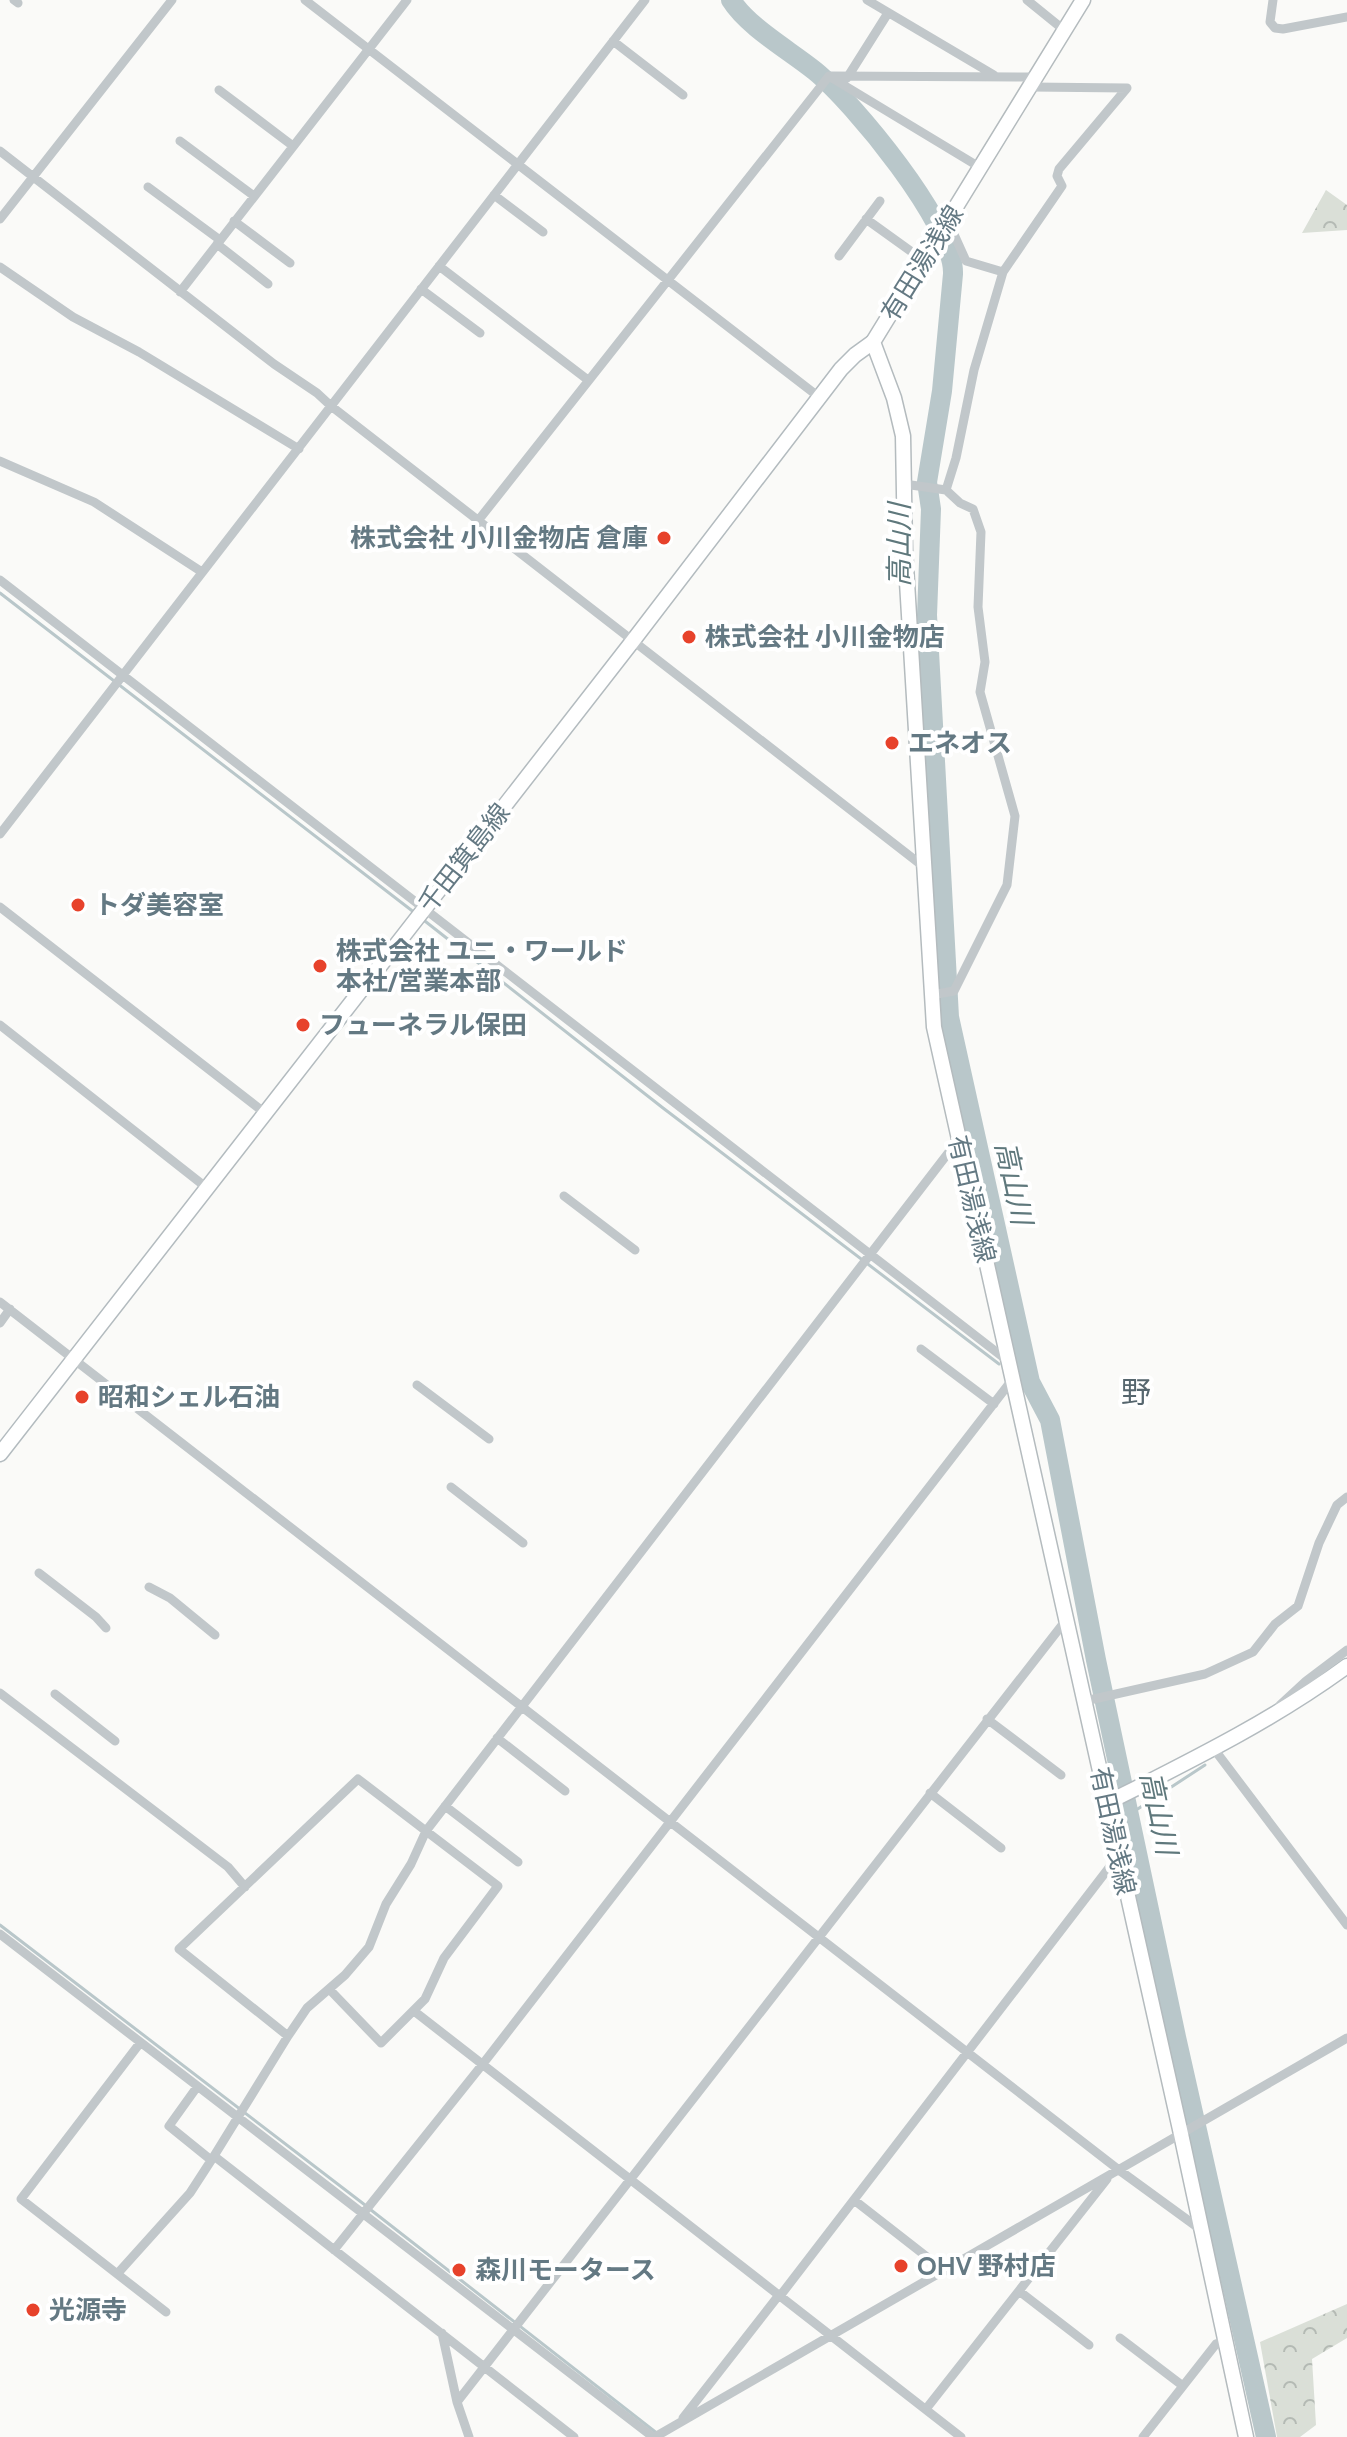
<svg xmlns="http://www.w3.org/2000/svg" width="1347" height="2437" font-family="Cabin,'Noto Sans JP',sans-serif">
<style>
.forest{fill:url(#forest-crowns)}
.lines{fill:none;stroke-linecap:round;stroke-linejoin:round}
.stream{stroke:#b9c7ca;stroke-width:3}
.river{stroke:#b9c7ca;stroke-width:20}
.secondary-casing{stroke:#b3bbbf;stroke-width:17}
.primary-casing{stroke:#b4bbbe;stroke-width:17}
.street{stroke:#c1c7ca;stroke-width:9}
.secondary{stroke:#fff;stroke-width:14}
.primary{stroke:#fff;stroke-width:14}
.poi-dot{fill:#e7422b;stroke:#fff;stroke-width:3}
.labels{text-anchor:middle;stroke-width:8;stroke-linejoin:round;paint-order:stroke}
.street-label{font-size:26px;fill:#647983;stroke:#fff}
.poi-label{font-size:26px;font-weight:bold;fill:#647983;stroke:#fff;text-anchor:start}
.water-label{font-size:28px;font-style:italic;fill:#5f787c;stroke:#fff}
.quarter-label{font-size:30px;fill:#56666e;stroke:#fff}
</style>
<defs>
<pattern id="forest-crowns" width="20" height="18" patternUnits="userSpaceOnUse" patternTransform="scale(2)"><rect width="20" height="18" fill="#dadfd7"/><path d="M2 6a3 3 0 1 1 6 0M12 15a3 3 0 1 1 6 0" fill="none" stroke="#b4bab4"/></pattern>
</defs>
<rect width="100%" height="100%" fill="#fafaf8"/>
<path class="forest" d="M1326,190L1347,205V230L1302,233Z
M1347,2304V2338L1312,2359L1316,2425L1300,2437H1277L1260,2342Z"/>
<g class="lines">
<path class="stream" d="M0,593L415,913
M421,918L663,1108L999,1364
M1023,1378L1030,1382
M1130,1814L1205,1765
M0,1925L365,2205
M371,2210L658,2434"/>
<path class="river" d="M731,0C748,27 789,50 815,71C853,102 955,225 953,274L942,391L927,482L931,509L927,615L949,1017L1030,1382L1050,1420L1096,1660L1176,2037L1266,2437"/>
<g class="secondary-casing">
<path id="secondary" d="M0,1454L632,642L841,369L855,355L873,342
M1107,1803C1190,1761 1272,1721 1347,1666"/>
</g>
<g class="primary-casing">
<path id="primary" d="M1083,0L873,342L894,398L903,436L905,549L934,1027L1181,2134L1246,2437"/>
</g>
<path class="street" d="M14,0L18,3
M305,0L819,397
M867,0L994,75
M1027,0L1064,30
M1273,0L1270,22L1275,28L1283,29L1347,17
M613,41L683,95
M832,78L981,168
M847,78L888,13
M1031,87L1127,88
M219,90L293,146
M180,141L254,196
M0,151L274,364L317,393L331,406L924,867
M148,187L220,240
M494,195L543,232
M0,219L172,0
M866,219L923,260
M234,221L290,263
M948,221L966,261L1003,272
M217,244L268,284
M839,256L880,201
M439,266L588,380
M0,267L73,317L139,352L299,449
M421,289L480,333
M180,292L407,0
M0,461L94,502L202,572
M904,484L946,490L960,503L973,509L981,532L978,607L985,662L980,692L1015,816L1007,885L954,991L931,995
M946,490L956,458L974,370L1003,272L1062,186L1057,176L1059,169L1127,88
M477,522L829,76L1037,77
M0,580L1008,1361
M0,834L645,0
M0,907L265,1113
M0,1025L207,1188
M564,1196L635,1250
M0,1302L1119,2170L1200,2229
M0,1323L10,1309
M921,1349L994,1404
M417,1385L489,1439
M451,1487L523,1543
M39,1573L96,1617L106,1628
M149,1587L170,1598L215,1635
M0,1693L228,1867L245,1887
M55,1694L115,1741
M1085,1701L1205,1674L1253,1652L1275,1624L1298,1606L1319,1543L1337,1505L1347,1497
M1280,1705L1306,1681L1347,1650
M987,1719L1061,1775
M497,1738L565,1791
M1214,1749L1347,1925
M930,1793L1001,1848
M445,1806L518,1862
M0,1934L653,2437
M414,2011L961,2437
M288,2036L307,2008L345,1975L369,1947L386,1904L411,1864L426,1831L498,1886L444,1958L425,1999L381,2043L330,1990
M140,2043L21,2199L166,2312
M197,2087L169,2126L211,2160
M854,2200L945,2271
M334,2250L482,2065L1012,1380
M118,2273L190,2193L214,2156
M1019,2291L1089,2345
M780,2296L1118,1856
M442,2333L457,2402
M1120,2338L1183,2386
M926,2409L1107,2179
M683,2418L779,2295
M469,2437L457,2402L1066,1620
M574,2437L214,2156L288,2036L179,1949L358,1779L426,1831L959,1139
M655,2437L1347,2038
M1143,2437L1216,2344L1224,2341"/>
<use href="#secondary" class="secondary"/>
<use href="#primary" class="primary"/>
</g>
<g class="poi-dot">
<circle cx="664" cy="538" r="8"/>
<circle cx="689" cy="637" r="8"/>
<circle cx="892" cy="743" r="8"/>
<circle cx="78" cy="905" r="8"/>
<circle cx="320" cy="966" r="8"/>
<circle cx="303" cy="1025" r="8"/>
<circle cx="82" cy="1397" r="8"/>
<circle cx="901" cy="2266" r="8"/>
<circle cx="459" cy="2270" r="8"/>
<circle cx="33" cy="2310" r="8"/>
</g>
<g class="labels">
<g class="street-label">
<text transform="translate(922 263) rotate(-58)" y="9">有田湯浅線</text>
<text transform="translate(464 858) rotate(-52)" y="9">千田箕島線</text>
<text transform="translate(972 1199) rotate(77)" y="9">有田湯浅線</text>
<text transform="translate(1113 1831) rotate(78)" y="9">有田湯浅線</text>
</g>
<g class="poi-label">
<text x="648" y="547" text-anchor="end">株式会社 小川金物店 倉庫</text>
<text x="705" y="646">株式会社 小川金物店</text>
<text x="908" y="752">エネオス</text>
<text x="94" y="914">トダ美容室</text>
<text x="336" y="960">株式会社 ユニ・ワールド<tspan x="336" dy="30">本社/営業本部</tspan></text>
<text x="319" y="1034">フューネラル保田</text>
<text x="98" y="1406">昭和シェル石油</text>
<text x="917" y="2275">OHV 野村店</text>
<text x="475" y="2279">森川モータース</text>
<text x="49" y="2319">光源寺</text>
</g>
<g class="water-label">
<text transform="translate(899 545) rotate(-90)" y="10">高山川</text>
<text transform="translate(1014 1183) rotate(78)" y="10">高山川</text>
<text transform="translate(1159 1813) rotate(78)" y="10">高山川</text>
</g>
<g class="quarter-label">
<text x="1136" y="1403">野</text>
</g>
</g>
</svg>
